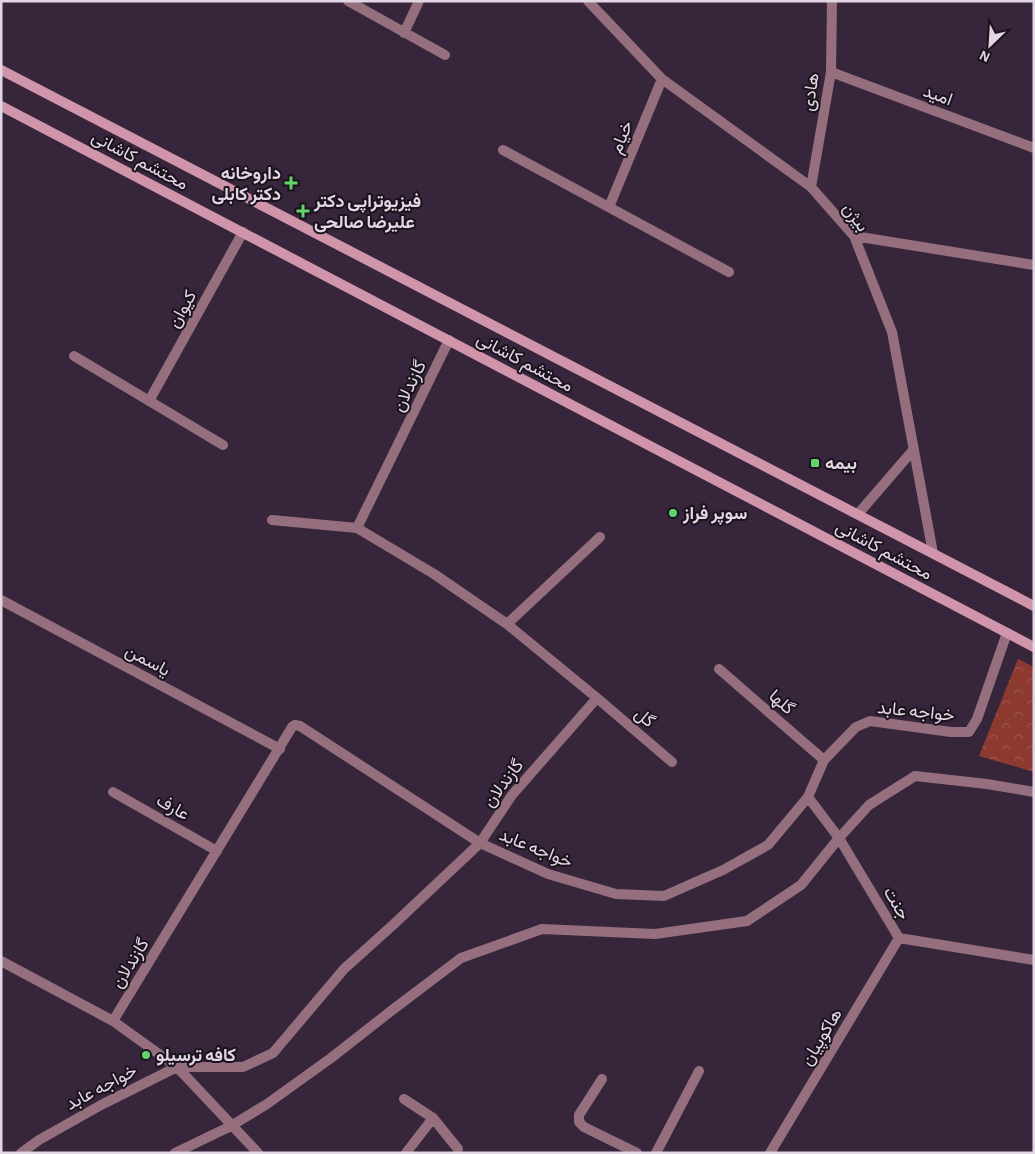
<svg xmlns="http://www.w3.org/2000/svg" width="1035" height="1154" font-family="'Alegreya Sans',Vazirmatn,sans-serif">
<style>
.forest{fill:url(#forest-crowns)}
.lines{fill:none;stroke-linecap:round;stroke-linejoin:round}
.minor{stroke:#956f7e;stroke-width:10}
.secondary{stroke:#d094ab;stroke-width:10}
.poi-dot{fill:#61d46a;stroke:#1a121c;stroke-width:2}
.labels{text-anchor:middle;stroke-width:4;stroke-linejoin:round;paint-order:stroke}
.street-label{font-size:18px;fill:#e2d6e4;stroke:#1a121c}
.poi-label{font-size:18px;font-weight:bold;fill:#e2d6e4;stroke:#1a121c;text-anchor:start}
</style>
<defs>
<pattern id="forest-crowns" width="20" height="18" patternUnits="userSpaceOnUse" patternTransform="scale(1.25)"><rect width="20" height="18" fill="#8c3930"/><path d="M2 6a3 3 0 1 1 6 0M12 15a3 3 0 1 1 6 0" fill="none" stroke="#9c554e"/></pattern>
</defs>
<rect width="100%" height="100%" fill="#37263b"/>
<path class="forest" d="M1018,659L1034,667V772L979,756Z"/>
<g class="lines">
<path class="minor" d="M348,1L445,55
M588,1L662,79L811,187L854,236L892,332L933,553
M404,33L419,1
M831,72L1034,148
M503,150L729,272
M811,187L831,72L832,1
M609,207L662,79
M854,236L1034,265
M74,356L223,445
M149,401L243,232
M858,514L914,449
M272,520L357,528
M1,600L280,749
M507,624L600,537
M719,669L824,760
M597,698L672,762
M113,792L217,851
M808,797L839,838L899,938L1034,960
M1,961L113,1021L177,1067L258,1153
M113,1021L292,727L295,725L300,726L480,843L512,795L597,698L507,624L434,574L357,528L449,340
M602,1079L579,1115V1122L584,1127L637,1153
M404,1099L433,1118L458,1149
M21,1153L39,1140L101,1105L177,1067H243L273,1053L344,969L394,924L480,843L548,874L616,894L664,896L723,870L768,845L808,797L824,760L856,727L870,721L951,732H969L977,719L1007,633
M175,1153L231,1126L267,1104L331,1058L391,1011L461,958L542,929L655,934L747,921L801,885L839,838L869,805L915,776L987,784L1034,792
M406,1153L433,1118
M656,1153L699,1071
M770,1153L899,938"/>
<path class="secondary" d="M1,70L1034,606
M1,106L1034,647"/>
</g>
<g class="poi-dot">
<path d="M288.5 175.5h5v5h5v5h-5v5h-5v-5h-5v-5h5z"/>
<path d="M300.5 203.5h5v5h5v5h-5v5h-5v-5h-5v-5h5z"/>
<rect x="810" y="458" width="10" height="10" rx="2.5"/>
<circle cx="673" cy="513" r="5"/>
<circle cx="146" cy="1055" r="5"/>
</g>
<g class="labels">
<g class="street-label">
<text transform="translate(810 92) rotate(-81)" y="6">هادی</text>
<text transform="translate(938 95) rotate(20)" y="6">امید</text>
<text transform="translate(621 137) rotate(-68)" y="6">خیام</text>
<text transform="translate(140 160) rotate(28)" y="6">محتشم کاشانی</text>
<text transform="translate(856 217) rotate(53)" y="6">بیژن</text>
<text transform="translate(182 309) rotate(-61)" y="6">کیوان</text>
<text transform="translate(525 362) rotate(28)" y="6">محتشم کاشانی</text>
<text transform="translate(409 386) rotate(-64)" y="6">گازندلان</text>
<text transform="translate(884 550) rotate(28)" y="6">محتشم کاشانی</text>
<text transform="translate(148 660) rotate(28)" y="6">یاسمن</text>
<text transform="translate(782 702) rotate(41)" y="6">گلها</text>
<text transform="translate(916 711) rotate(6)" y="6">خواجه عابد</text>
<text transform="translate(645 717) rotate(40)" y="6">گل</text>
<text transform="translate(503 783) rotate(-53)" y="6">گازندلان</text>
<text transform="translate(173 807) rotate(29)" y="6">عارف</text>
<text transform="translate(536 848) rotate(22)" y="6">خواجه عابد</text>
<text transform="translate(897 903) rotate(59)" y="6">جنت</text>
<text transform="translate(130 963) rotate(-58)" y="6">گازندلان</text>
<text transform="translate(821 1037) rotate(-59)" y="6">هاکوپیان</text>
<text transform="translate(101 1087) rotate(-28)" y="6">خواجه عابد</text>
</g>
<g class="poi-label">
<text x="281" y="179" text-anchor="end">داروخانه<tspan x="281" dy="21">دکتر کابلی</tspan></text>
<text x="314" y="207">فیزیوتراپی دکتر<tspan x="314" dy="21">علیرضا صالحی</tspan></text>
<text x="825" y="469">بیمه</text>
<text x="683" y="519">سوپر فراز</text>
<text x="156" y="1061">کافه ترسیلو</text>
</g>
</g>
<rect width="1035" height="1154" fill="none" stroke="#e2d6e4" stroke-width="5"/>
<g transform="translate(990 45) rotate(205)" stroke="#1a121c" stroke-width="4" paint-order="stroke">
<path d="M0-4L9 19L0 12L-9 19Z" fill="#e2d6e4"/>
<text y="-8" font-size="14" font-weight="bold" text-anchor="middle" fill="#e2d6e4">N</text>
</g>
</svg>
